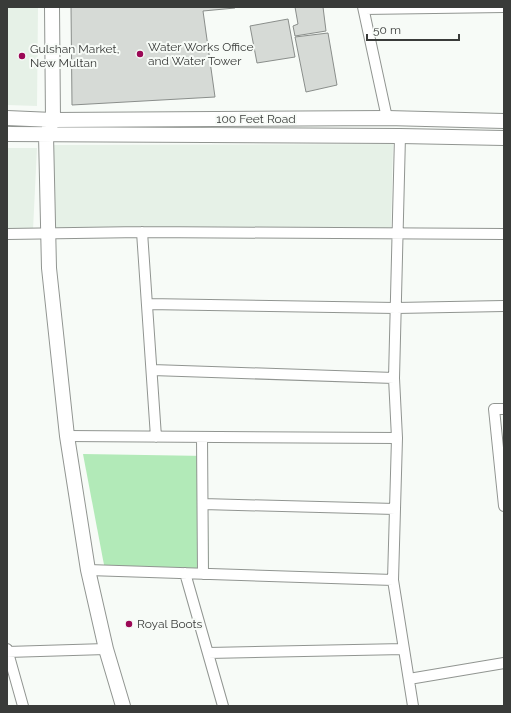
<svg xmlns="http://www.w3.org/2000/svg" width="511" height="713" font-family="Raleway,sans-serif">
<style>
.built{fill:#e6f1e7}
.green{fill:#b2eab8}
.building{fill:#d6dad6;stroke:#8a8e8b}
.lines{fill:none;stroke-linecap:round;stroke-linejoin:round}
.minor-casing{stroke:#919591;stroke-width:12}
.secondary-casing{stroke:#919591;stroke-width:16}
.minor{stroke:#fff;stroke-width:10}
.secondary{stroke:#fff;stroke-width:14}
.poi-dot{fill:#9b0856;stroke:#f7fbf7;stroke-width:1.5}
.labels{text-anchor:middle;stroke-width:4;stroke-linejoin:round;paint-order:stroke}
.poi-label{font-size:12px;fill:#393b39;stroke:#f7fbf7;text-anchor:start}
.street-label{font-size:12px;fill:#393b39;stroke:#f7fbf7}
</style>
<rect width="100%" height="100%" fill="#f7fbf7"/>
<path class="built" d="M7,7H38L37,106L7,105Z
M393,144L391,229L51,233L53,145Z
M7,148H37L33,230H7Z"/>
<path class="green" d="M83,454L207,456L209,574L105,570Z"/>
<path class="building" d="M71,7H235V8L203,11L215,97L72,105Z
M295,7H323L326,31L295,36L293,26L298,24Z
M288,19L295,57L257,63L250,26Z
M328,33L337,85L306,92L295,37Z"/>
<g class="lines">
<g class="minor-casing">
<path id="minor" d="M363,7L387,118
M364,9L504,7
M400,136L394,378L397,438L393,580L413,706
M142,232L156,437
M7,234L142,232L504,234
M147,304L396,308L504,306
M152,370L394,378
M504,409H494L504,506
M67,436L397,438
M202,437L203,574
M203,504L395,509
M88,570L393,580
M185,573L223,706
M7,649L23,706
M7,652L106,649
M208,653L404,649
M409,679L504,663"/>
</g>
<g class="secondary-casing">
<path id="secondary" d="M52,7L53,120L46,135L49,268L67,436L88,570L106,649L123,706
M7,118L53,120L387,118L504,121
M7,134L400,136L504,138"/>
</g>
<use href="#minor" class="minor"/>
<use href="#secondary" class="secondary"/>
</g>
<g class="poi-dot">
<circle cx="140" cy="54" r="4"/>
<circle cx="22" cy="56" r="4"/>
<circle cx="129" cy="624" r="4"/>
</g>
<g class="labels">
<g class="poi-label">
<text x="148" y="51">Water Works Office<tspan x="148" dy="14">and Water Tower</tspan></text>
<text x="30" y="53">Gulshan Market,<tspan x="30" dy="14">New Multan</tspan></text>
<text x="137" y="628">Royal Boots</text>
</g>
<g class="street-label">
<text x="256" y="123">100 Feet Road</text>
</g>
</g>
<rect width="511" height="713" fill="none" stroke="#393b39" stroke-width="16"/>
<path d="M367 34v6h92v-6" fill="none" stroke="#393b39" stroke-width="2"/>
<text x="373" y="34" font-size="12" fill="#393b39" stroke="#f7fbf7" stroke-width="3" paint-order="stroke">50 m</text>
</svg>
